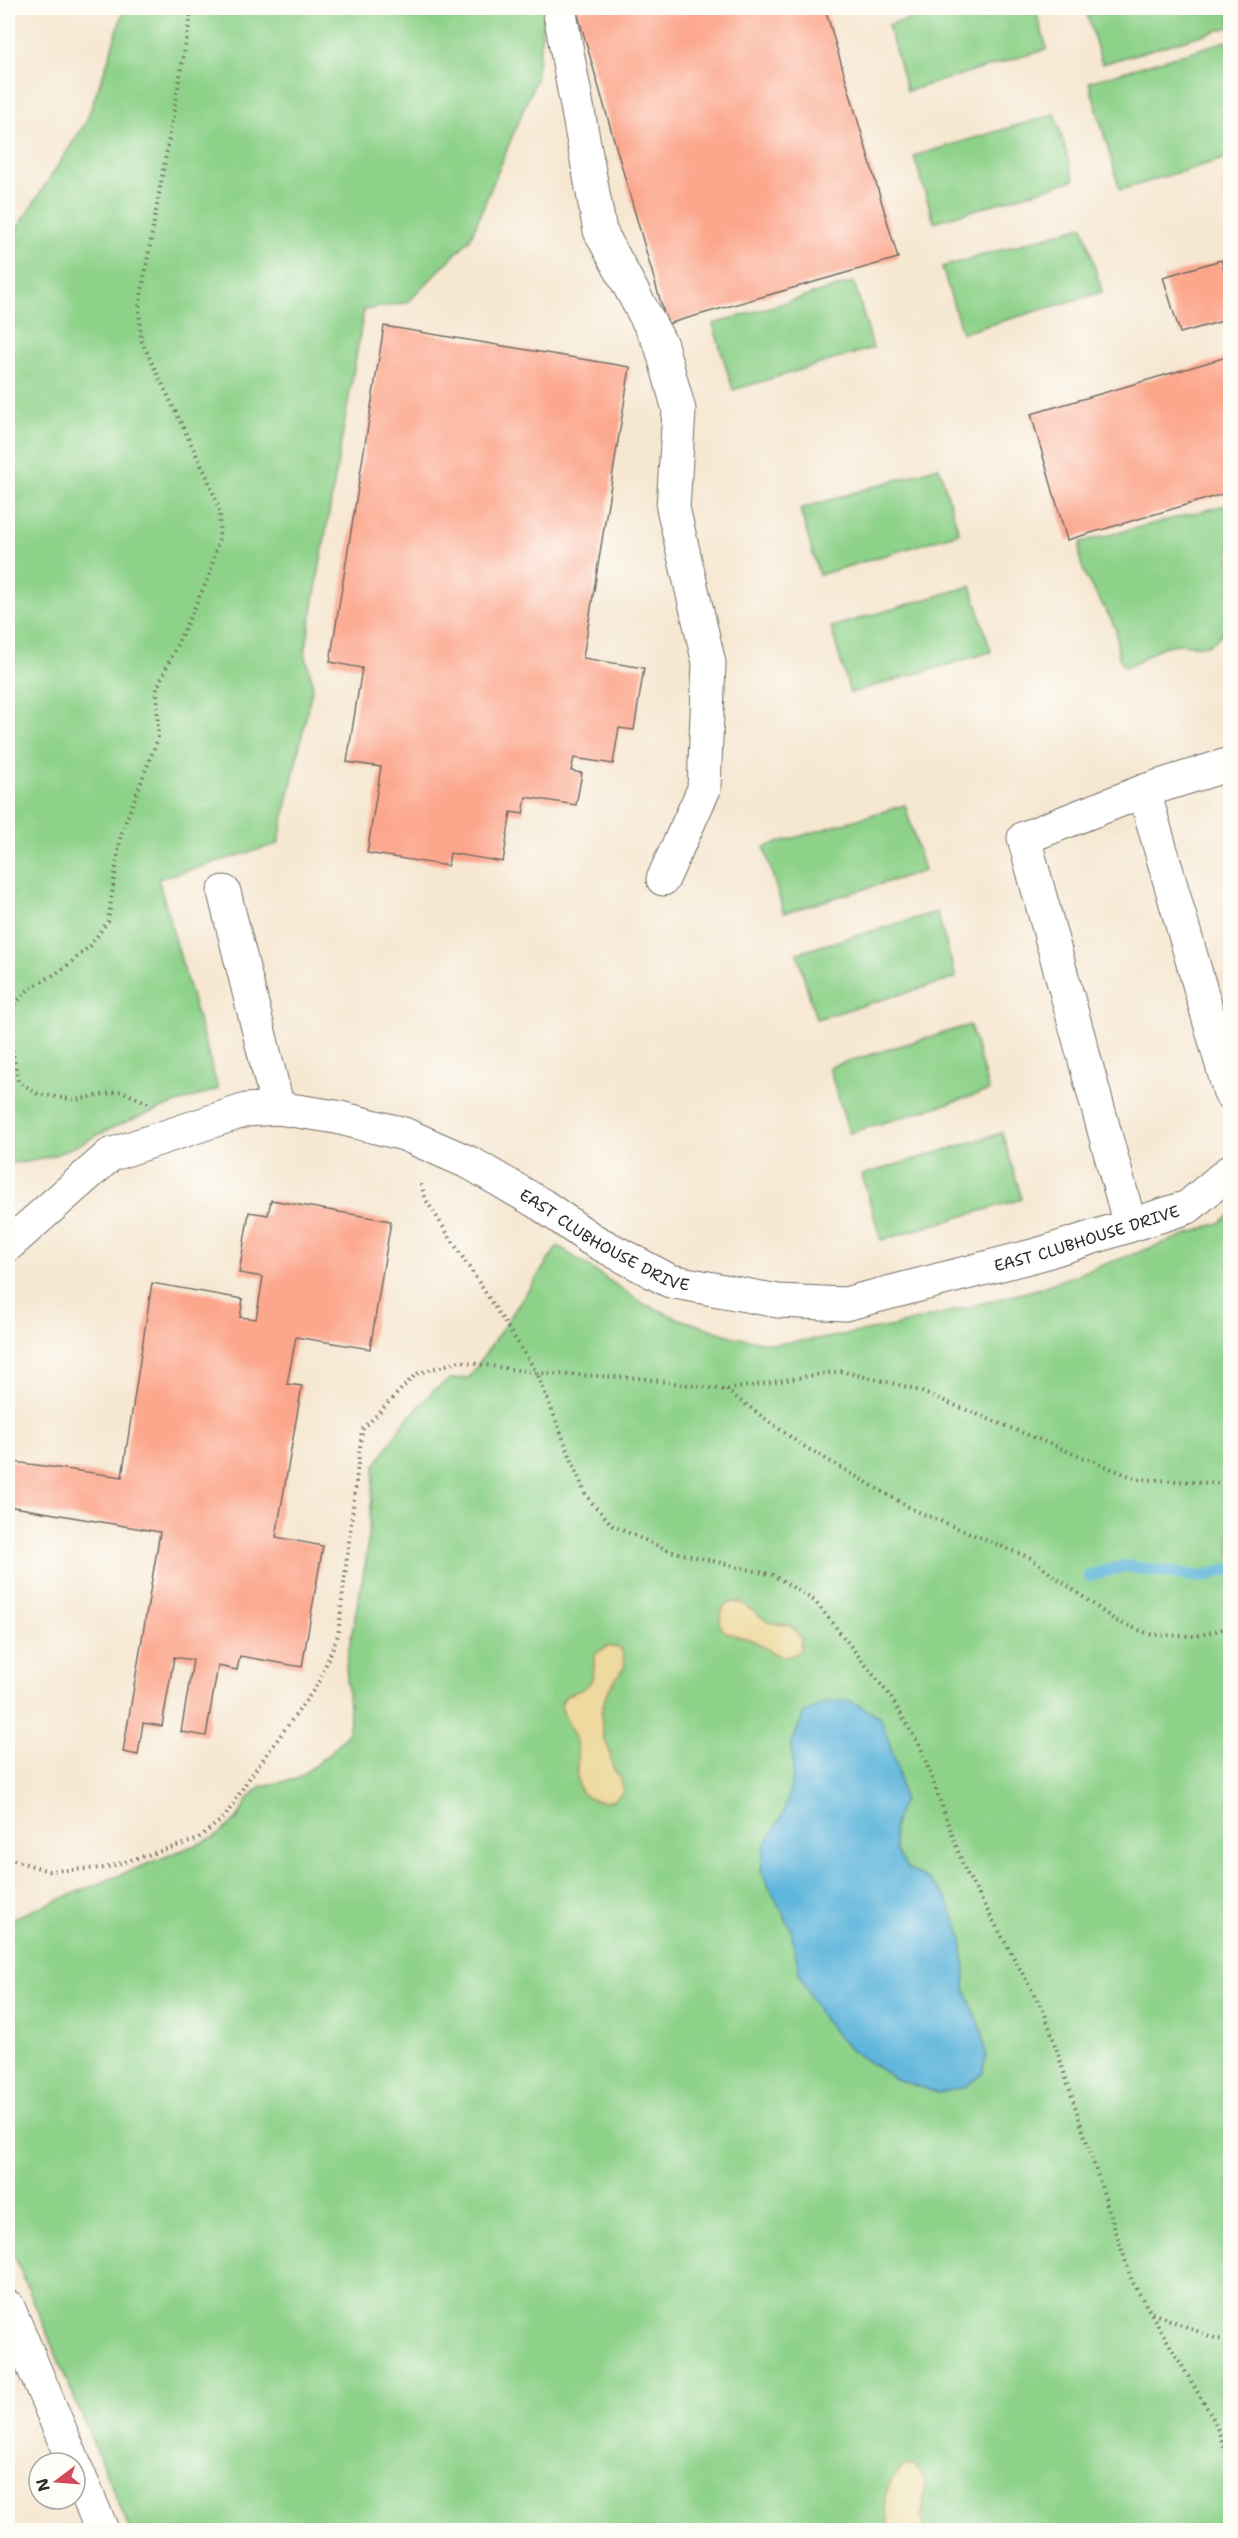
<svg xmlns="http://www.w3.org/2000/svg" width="1238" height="2538" font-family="'Shantell Sans',sans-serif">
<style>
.green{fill:#8ed28a;stroke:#5c7e5a;stroke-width:1.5}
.sand{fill:#eeda9e;stroke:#8c8264;stroke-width:1.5}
.water{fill:#5fb6dc;stroke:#457084;stroke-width:1.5}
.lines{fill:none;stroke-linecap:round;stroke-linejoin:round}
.stream{stroke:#5fb6dc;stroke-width:12}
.building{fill:#fca68c}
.minor-casing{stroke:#726d65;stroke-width:35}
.path{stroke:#726d65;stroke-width:4;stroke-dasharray:1.5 4.5;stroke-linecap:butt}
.minor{stroke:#fff;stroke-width:33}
.labels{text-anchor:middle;stroke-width:4.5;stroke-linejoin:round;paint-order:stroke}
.street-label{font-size:16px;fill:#2b2b2b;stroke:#fdfcf7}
</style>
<rect width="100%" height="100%" fill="#fdfcf7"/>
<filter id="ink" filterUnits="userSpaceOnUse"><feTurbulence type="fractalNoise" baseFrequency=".0167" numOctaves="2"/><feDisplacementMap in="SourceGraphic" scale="12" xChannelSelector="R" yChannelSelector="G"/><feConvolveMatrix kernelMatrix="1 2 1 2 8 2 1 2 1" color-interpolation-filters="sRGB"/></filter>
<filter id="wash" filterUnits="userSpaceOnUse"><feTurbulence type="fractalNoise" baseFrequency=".008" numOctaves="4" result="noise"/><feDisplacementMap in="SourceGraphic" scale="24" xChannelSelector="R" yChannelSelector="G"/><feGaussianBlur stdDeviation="1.35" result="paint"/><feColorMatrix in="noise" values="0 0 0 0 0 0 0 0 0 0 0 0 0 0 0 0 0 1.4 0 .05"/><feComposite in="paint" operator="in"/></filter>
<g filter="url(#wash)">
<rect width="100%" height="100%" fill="#f6e7d1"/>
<path class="green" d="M124,8H545L536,79L470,239L408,302L364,310L305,652L313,685L278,844L158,879L218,1089C182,1102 143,1113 108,1130C75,1146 46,1164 8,1163V243L86,122L108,61Z
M948,8H1035L1047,49L907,91L888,25Z
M1085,8H1230V27L1102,64Z
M1230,40V157L1120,190L1089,82Z
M1055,114L1074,180L934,222L914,156Z
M1083,226L1102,292L962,333L942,267Z
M854,282L873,348L733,390L713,324Z
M939,467L959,533L819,575L800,509Z
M1230,504V619C1208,664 1197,636 1163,647C1148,652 1141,664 1126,667C1113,657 1120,642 1115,628C1105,601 1073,573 1081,542Z
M971,586L991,652L850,693L831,627Z
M905,805L924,871L784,913L764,847Z
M937,912L956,978L816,1019L797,953Z
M970,1025L989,1091L849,1133L829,1067Z
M1002,1133L1022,1199L881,1240L862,1175Z
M1230,1215V2530H130L8,2241V1920L215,1837L236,1820L249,1798L261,1786L297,1779L330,1753L347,1735L350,1722L346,1664L366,1560L375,1466L402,1425L433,1391L450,1379L469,1378L558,1246L644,1304L680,1319L734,1337L774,1344L826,1338L894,1326L1034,1290L1219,1223Z"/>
<path class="sand" d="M732,1602L742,1603L768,1622L791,1626L801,1638L800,1651C781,1665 770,1649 754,1641C741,1634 715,1638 721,1616C722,1608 725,1604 732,1602Z
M608,1646L620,1648L623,1654L625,1666L607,1692L601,1713L603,1737L609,1749L612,1767L620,1777L623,1791C617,1800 610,1803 599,1801C563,1796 584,1760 575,1738C571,1728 562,1715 561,1704C566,1690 578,1694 587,1686C597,1677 592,1664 596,1653Z
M904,2466H914C933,2480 922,2498 922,2516C922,2521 924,2526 925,2530H888C889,2521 886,2517 885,2508C883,2491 892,2476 904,2466Z"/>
<path class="water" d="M850,1701L880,1716L898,1769L903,1800L893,1828L895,1850L908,1869L927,1879L946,1897L961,1934L965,1965V1989L982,2030L986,2057L982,2074L965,2087L938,2093L896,2079L851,2051L822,2018L800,1977L791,1929L761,1871L764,1847L784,1812L793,1778L792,1744L804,1713L826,1702Z"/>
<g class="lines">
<path class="stream" d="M1089,1576L1124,1566L1201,1577L1230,1569"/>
</g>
<g id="blocks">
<path class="building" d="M576,8H825L898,258L667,324Z
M1221,260L1230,293V319L1180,333L1163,277Z
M384,326L630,367L583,658L644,668L634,730L619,728L613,764L574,758L571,771L582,773L576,805L526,797L523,814L511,812L503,862L450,853L448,866L367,853L381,767L347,762L362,668L330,662Z
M1230,356V492L1067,540L1031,414Z
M271,1200L391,1221L370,1349L296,1337L287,1384L302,1386L276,1537L323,1546L302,1667L240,1656L237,1670L218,1666L206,1736L181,1732L193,1660L174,1657L162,1726L143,1723L138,1755L123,1752L160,1532L8,1506V1461L122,1477L152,1283L243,1299L240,1317L256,1319L263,1277L239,1273L249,1212L268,1215Z"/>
</g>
</g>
<g filter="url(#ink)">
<use href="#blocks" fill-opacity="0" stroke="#726d65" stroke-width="1.5"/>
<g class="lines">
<g class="minor-casing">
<g id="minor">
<path d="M559,8L600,231L661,345L679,410L673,508L709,663L704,789L663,879"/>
<path d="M1144,791L1230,1093"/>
<path d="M224,892L278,1108"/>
<path d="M1130,1225L1024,838L1144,791L1230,764"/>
<path id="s1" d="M8,1245L110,1155L246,1110L278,1108L336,1117L404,1134L472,1164L542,1205L591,1239L670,1281L778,1301L845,1304L1040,1254L1188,1207L1230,1171"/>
<path d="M8,2307L74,2463"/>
<path d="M75,2466L102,2530"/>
</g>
</g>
<path class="path" d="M148,1103L121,1091L76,1100L38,1094L18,1081L8,1025L15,1004L29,989L62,970L90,946L108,921L121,834L158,738L157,688L209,576L219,539L220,511L207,477L141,340L139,307L192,8
M421,1184L426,1200L537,1373L637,1378L725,1390L840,1371L912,1388L1137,1479L1230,1484
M726,1390L800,1444L914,1510L1030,1558L1116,1621L1152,1635L1197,1636L1230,1627
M8,1858L48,1871L105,1868L196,1840L225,1817L248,1780L318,1684L338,1635L362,1430L416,1374L459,1361L537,1373L586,1496L613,1526L670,1551L773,1575L815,1601L890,1696L921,1748L965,1870L1045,2014L1132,2281L1214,2420L1230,2462
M1152,2313L1217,2339L1230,2340"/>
<use href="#minor" class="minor"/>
</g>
</g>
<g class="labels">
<g class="street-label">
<text dy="6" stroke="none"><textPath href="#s1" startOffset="668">EAST CLUBHOUSE DRIVE</textPath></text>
<text dy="6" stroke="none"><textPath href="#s1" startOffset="1172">EAST CLUBHOUSE DRIVE</textPath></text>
</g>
</g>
<rect width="1238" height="2538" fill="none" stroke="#fdfcf7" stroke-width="30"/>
<g transform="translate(57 2481) rotate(254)"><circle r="28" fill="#fdfcf7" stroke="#a9a8a5" stroke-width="1.5"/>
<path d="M0-4.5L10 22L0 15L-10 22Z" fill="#d1495b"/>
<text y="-9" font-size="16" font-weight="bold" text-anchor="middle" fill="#2b2b2b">N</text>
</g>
</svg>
